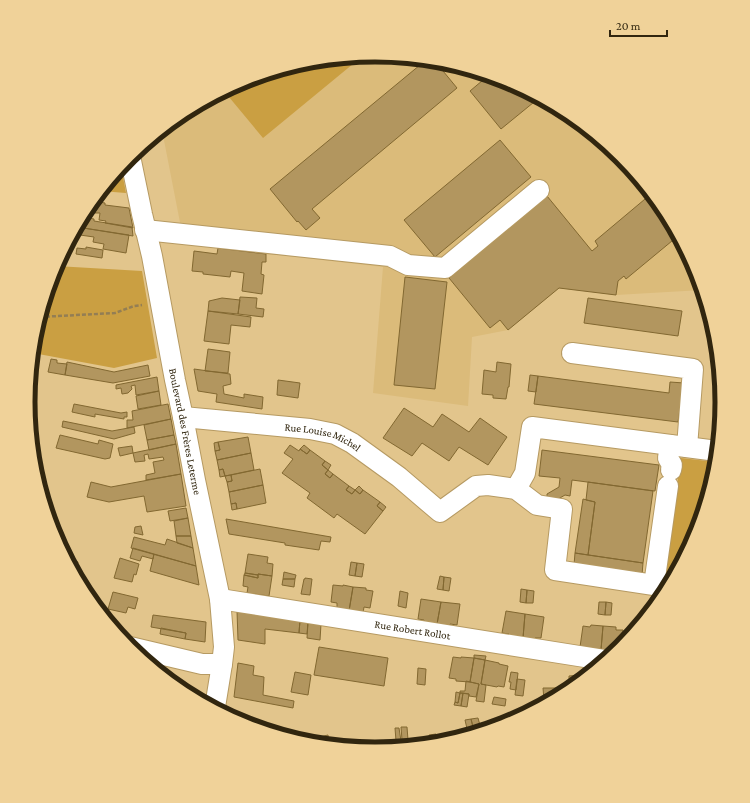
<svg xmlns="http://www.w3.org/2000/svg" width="750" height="803" font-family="'Crimson Pro',serif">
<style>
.built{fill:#dbbb7a}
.green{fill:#ca9f42}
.building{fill:#b2965f;stroke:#826831}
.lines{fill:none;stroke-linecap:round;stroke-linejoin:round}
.minor-casing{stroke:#b69a62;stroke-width:22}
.path{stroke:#937e54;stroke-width:2.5;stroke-dasharray:4 2;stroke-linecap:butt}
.minor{stroke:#fff;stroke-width:20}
.labels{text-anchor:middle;stroke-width:3;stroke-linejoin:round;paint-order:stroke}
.street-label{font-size:11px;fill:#31260f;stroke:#f0d299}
.rim{fill:none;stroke:#31260f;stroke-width:5}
</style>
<rect width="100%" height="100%" fill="#e2c58c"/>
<path class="built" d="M375,55L443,61L508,81L568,113L621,156L664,209L696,269L702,290L616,295L559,288L508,330L472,337L468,406L373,393L383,267L218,248L184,243L162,130L182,113L242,81L308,61Z"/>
<path class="green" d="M356,56L359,59L263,138L224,91L242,81L308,61Z
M121,167L126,193L101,191Z
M56,266L142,271L157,358L114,368L33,353L35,334Z
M681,458L716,462L715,469L695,535L662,596H661Z"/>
<path class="building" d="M426,60H434L457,88L312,209L320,218L306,230L298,221L297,222L270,189Z
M489,75L508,81L539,98L501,129L470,91Z
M500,140L531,177L435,257L404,220Z
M651,194L664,209L678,236L626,279L624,276L618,281L616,295L559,288L508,330L500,320L490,328L449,278L547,196L592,251L598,246L595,241Z
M93,201L105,203V205L129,208L133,228L105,223L106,221L99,220L100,213H95L96,208L88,207Z
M82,217L94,219V221L132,227L133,236L77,227Z
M77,227L129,235L126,253L103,249L104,244L93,242L94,237L73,234Z
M86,247L103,250L102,258L76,254L77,248L86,249Z
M218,248L266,254V262H262L261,274L264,275L262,294L242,291L244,273L231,271L230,277L203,274V272L192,271L194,251L217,254Z
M405,277L447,282L435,389L394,385Z
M240,297L257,298L256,308L264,309L263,317L238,314Z
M222,298L240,300L238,314L208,311L209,301Z
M588,298L682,311L678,336L584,323Z
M208,311L251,317L250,327L231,325L229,344L204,341Z
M208,349L230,352L228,373L205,371Z
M51,359L57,360V363L67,364L65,375L48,372Z
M67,362L114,372L148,365L150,376L113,383L65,375Z
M497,362L511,364L509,387H508L506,399L493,398V395L482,394L484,370L496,372Z
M194,369L230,374L231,384L223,386L224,394L244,398V394L263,397L262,409L216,402L217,394L198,391Z
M530,375L538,376L536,392L528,391Z
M538,376L669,393L670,382L684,383L678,422L534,404Z
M157,377L159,391L136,395L135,385L131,386L132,389L128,393L122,394L121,388L116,389V385Z
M278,380L300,383L298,398L277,395Z
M159,391L161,405L138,409L136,396Z
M74,404L121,413L127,412V417H124V419L95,414V417L72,412Z
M168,404L171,419L127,428V420H133L132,411Z
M404,408L433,427L442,414L469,432L480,418L507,437L488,465L459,447L449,461L422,443L412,456L383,438Z
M171,419L174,435L147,440L144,425Z
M63,421L112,431L134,427L135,433L114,439L62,427Z
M60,435L98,444L99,440L113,444L110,458L105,459L56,448Z
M174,435L176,444L149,450L147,440Z
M248,437L251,453L217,460L215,451L220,450L218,442Z
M218,442L220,450L215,451L214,443Z
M176,444L181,474L146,480V475L155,473L153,462L164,460L163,457L149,459L148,454L144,455L145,461L135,462L133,453Z
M290,445L299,451L300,449L307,454L310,450L325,461L322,465L328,470L325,474L330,478L333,474L349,486L346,490L352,494L355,490L360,494L363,490L380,502L377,506L383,511L365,534L337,514L334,518L307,498L310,493L282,473L293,459L284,453Z
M304,445L310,450L307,454L300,449Z
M132,446L133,453L120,456L118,448Z
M542,450L659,465L655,491L572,480L570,496L565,495L553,502L547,499V494L559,487L560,478L539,476Z
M251,453L254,470L225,476L223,469L219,470L217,460Z
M325,461L331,465L328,470L322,465Z
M223,469L225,476L220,477L219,470Z
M260,469L263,485L229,492L227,482L232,481L231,475Z
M328,470L333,474L330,478L325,474Z
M181,474L186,506L147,512L144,496L109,502L87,497L91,482L111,487Z
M231,475L232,481L227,482L225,476Z
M588,482L653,491L643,563L588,555L595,502L586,500Z
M263,485L266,503L237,509L236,503L231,504L229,492Z
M349,486L355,490L352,494L346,490Z
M359,486L363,490L360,494L355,490Z
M583,499L595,502L588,555L575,553Z
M380,502L386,507L383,511L377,506Z
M236,503L237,509L232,510L231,504Z
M186,508L188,518L170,521L168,511Z
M188,518L191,536H176L174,521Z
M226,519L331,537L330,542L321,541L319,550L285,545V543L229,534Z
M141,526L143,535L134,533L135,527Z
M176,536H191L193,548L177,543Z
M134,537L165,545L167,539L193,548L196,566L131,548Z
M133,548L154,554L153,559L142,556L140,561L130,558Z
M575,553L643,563L642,575L574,565Z
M154,554L196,566L199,585L150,571Z
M248,554L268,557L267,563L273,564L272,576L258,574V575L245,573Z
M120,558L139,564L136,575L134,574L132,582L114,578Z
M70,559L78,562L75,574L69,562Z
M351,562L357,563L355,576L349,575Z
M357,563L364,564L362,577L355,576Z
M284,572L296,575L295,579H283Z
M245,573L258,575V578L244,575Z
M258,574L272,576L269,596L247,593L248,587L243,586L244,575L258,578Z
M440,576L444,577L443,590L437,589Z
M444,577L451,578L449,591L443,590Z
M305,578L312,579L310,595L301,594L304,579H305Z
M283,579H295L294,587L282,585Z
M333,585L343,586V585L353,587L349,611L337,609V603L331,602Z
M353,587L366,588V590L373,591L370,608L364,607L363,613L349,611Z
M521,589L527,590L526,603L520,602Z
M527,590L534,591L533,603H526Z
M400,591L408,593L406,608L398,606Z
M113,592L138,598L135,609L128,607L126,613L108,609Z
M421,599L441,602L437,624L424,622V620L418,619Z
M441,602L460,604L457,625L450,624V626L437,624Z
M599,602H606L605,615L598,614Z
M606,602L612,603L611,615H605Z
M237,611L300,620L299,633L265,629V644L238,640Z
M506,611L525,614L523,638L509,635V634L502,633Z
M525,614L544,617L541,638H535V640L523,638Z
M153,615L206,622L205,642L185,639L186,633L151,627Z
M300,620L308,622L307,634L299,633Z
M308,622L321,624L320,640L307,638Z
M591,625L603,626L601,650L580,647L583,626L590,627Z
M603,626L616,627V630H623L622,644L616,650H614V652L601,650Z
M161,628L186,633L185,639L160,634Z
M319,647L388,658L384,686L314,675Z
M474,655L486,656L485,660L474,658Z
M453,657L461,658V657L474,658L470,682L456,681V679L449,678Z
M474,658L485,660L481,684L486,685L484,702L476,701L479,684L470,682Z
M485,660L499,663V664L508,666L504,687L498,686L497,687L481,684Z
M238,663L254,666L253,675L264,677L263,695L294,701L293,708L234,697Z
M418,668L426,669L425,685L417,684Z
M295,672L311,675L308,695L291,692Z
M511,672L518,673L516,690L510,689L511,682H509Z
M581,675L582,676L586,675L568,690V683H569V676Z
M517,679L525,680L523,696L515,695Z
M466,681L479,684L476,697L469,696V694L460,693V691H465Z
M543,688H556V695H553V698L552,699L544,700Z
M456,692L460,693L458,703L455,702Z
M460,693H463L461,706L454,705L455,702L458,703Z
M463,693L469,694L467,707L461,706Z
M494,697L506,699L505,706L492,704Z
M478,718L481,729L474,731L471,719Z
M471,719L474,731L468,733L465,720Z
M401,727H407L408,740H402Z
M395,728H399L401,741H396Z
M436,734L437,742L430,743L429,735Z
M328,735L329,744L321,743L320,737Z"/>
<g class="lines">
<g class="minor-casing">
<g id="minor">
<path id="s1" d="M130,156L142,214L152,256L175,380L183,417L195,480L220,599L224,647L222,664L215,707"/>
<path d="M145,230L390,256L408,265L445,268L539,190"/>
<path d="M572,353L693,369L687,447"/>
<path id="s2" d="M183,417L310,429L335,434L352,443L399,477L440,512L476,486L488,485L516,489L537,505L562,509L555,570L654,585L668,486"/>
<path d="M670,445L668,458L672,465L671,470"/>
<path d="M516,489L525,473L532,427L717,451"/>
<path id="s3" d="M220,599L604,660"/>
<path d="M130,647L202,664H222"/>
</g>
</g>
<path class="path" d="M40,317L115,313L134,306L142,305"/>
<use href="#minor" class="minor"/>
</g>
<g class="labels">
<g class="street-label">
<text dy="4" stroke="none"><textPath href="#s1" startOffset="281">Boulevard des Frères Leterme</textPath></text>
<text dy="4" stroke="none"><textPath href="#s2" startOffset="142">Rue Louise Michel</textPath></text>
<text dy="4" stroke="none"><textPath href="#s3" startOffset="195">Rue Robert Rollot</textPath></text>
</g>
</g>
<path d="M0 0H750V803H0ZM35 402a340 340 0 1 1 680 0a340 340 0 1 1-680 0Z" fill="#f0d299" fill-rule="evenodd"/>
<path class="rim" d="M35 402a340 340 0 1 1 680 0a340 340 0 1 1-680 0Z"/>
<path d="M610 30v6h57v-6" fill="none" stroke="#31260f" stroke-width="2"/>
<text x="616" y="30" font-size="12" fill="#31260f" stroke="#f0d299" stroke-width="3" paint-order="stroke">20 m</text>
</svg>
